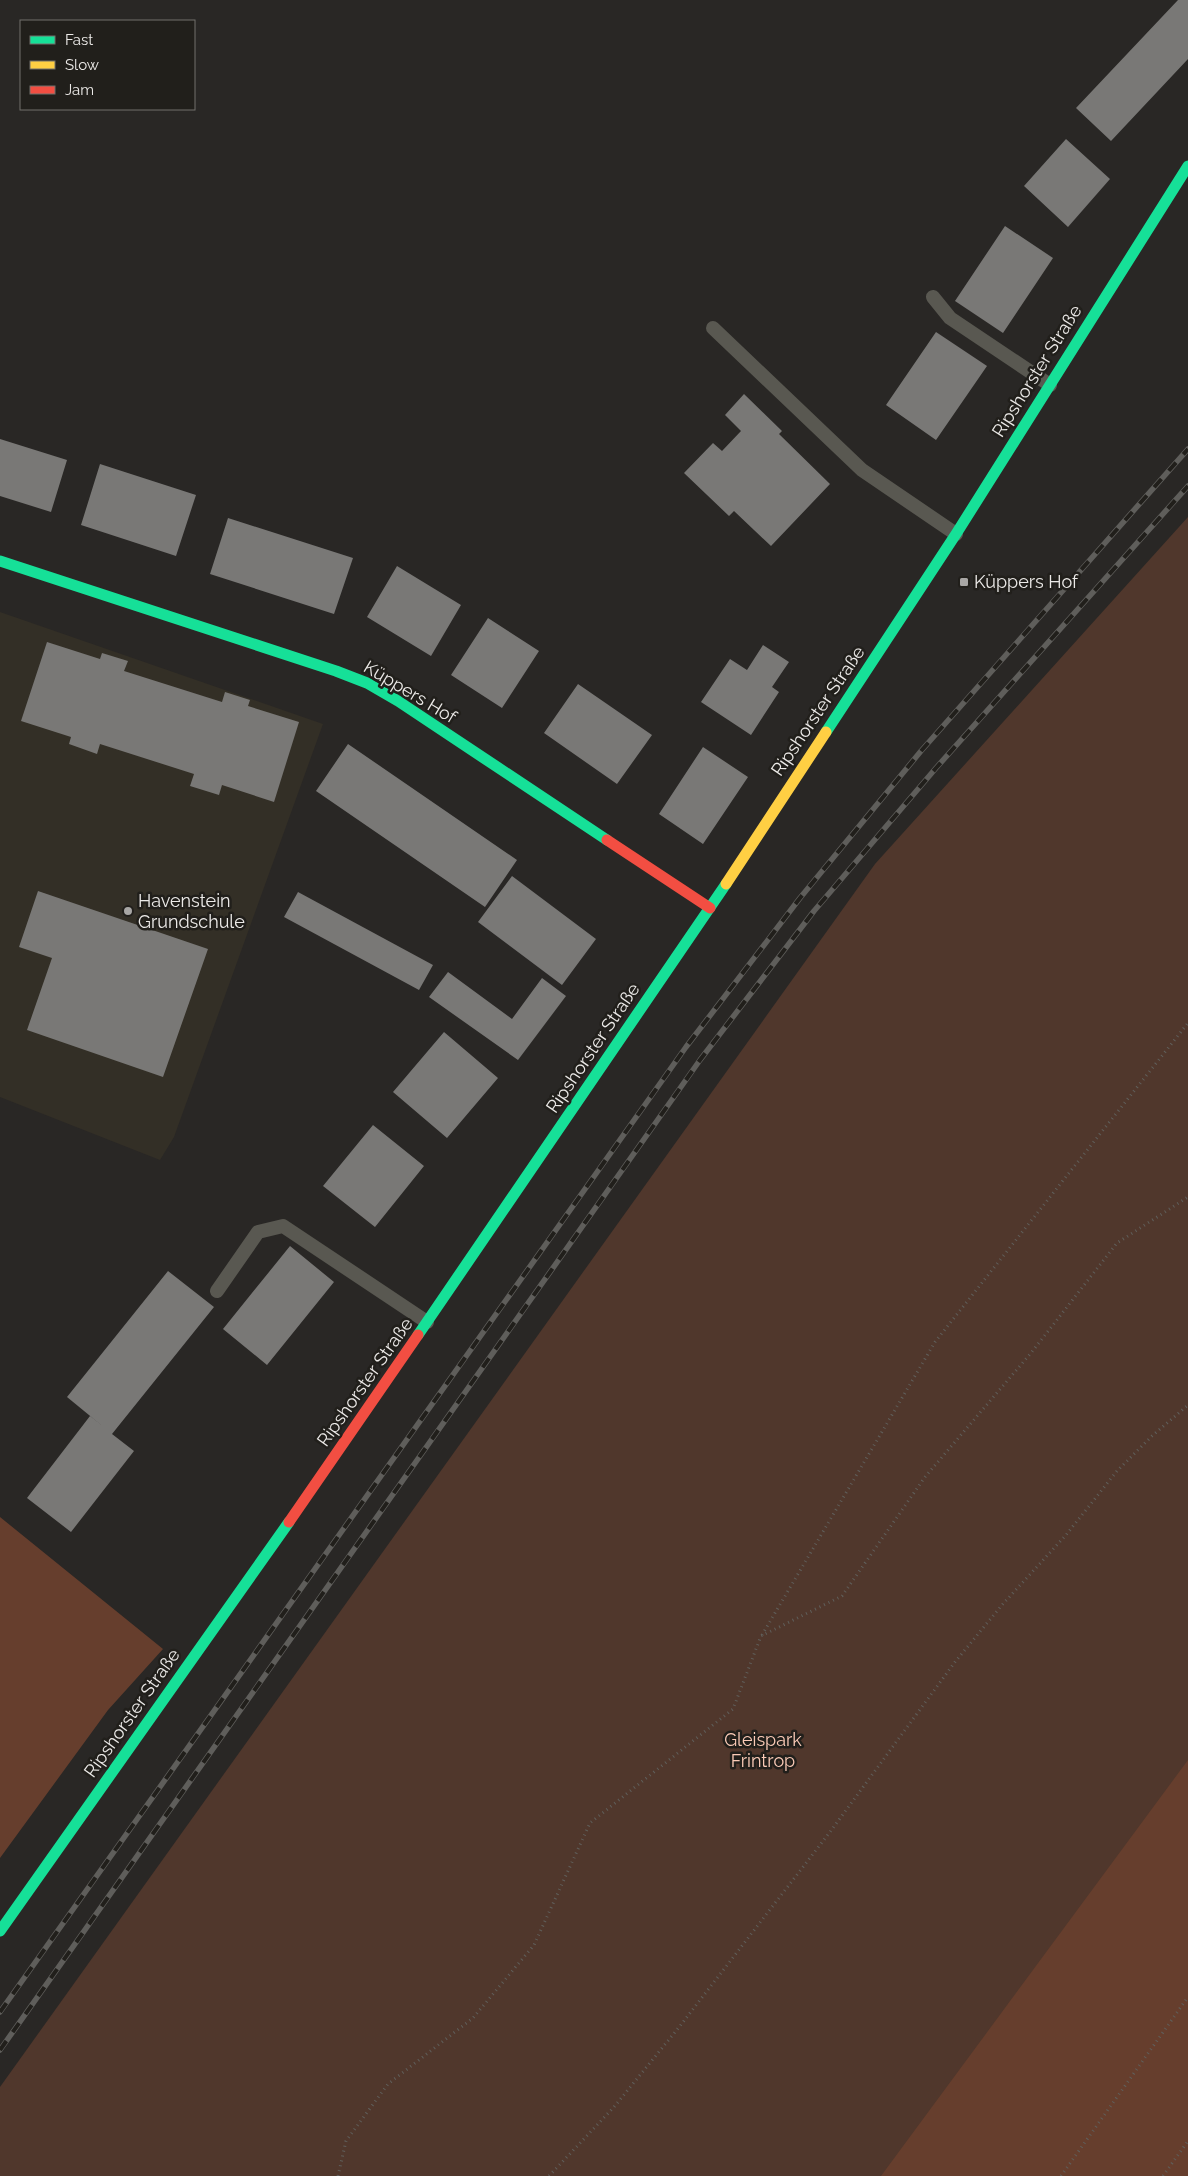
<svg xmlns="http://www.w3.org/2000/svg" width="1188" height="2176" font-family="Raleway,sans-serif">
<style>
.built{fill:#332f26}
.green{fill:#50372c}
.forest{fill:#663e2d}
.building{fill:#797876}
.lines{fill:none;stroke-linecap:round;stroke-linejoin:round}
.path{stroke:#605f5b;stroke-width:3;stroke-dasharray:1 4;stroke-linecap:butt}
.lane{stroke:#595851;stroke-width:14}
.fast{stroke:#16e098;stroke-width:11}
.slow{stroke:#ffcf43;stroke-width:11}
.jam{stroke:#f24e42;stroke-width:11}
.rail-casing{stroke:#5f5e5b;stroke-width:5.5}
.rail{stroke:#211f1b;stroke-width:4;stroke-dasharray:11;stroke-linecap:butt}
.poi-dot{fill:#a8a6a4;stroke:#211f1b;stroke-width:2}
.labels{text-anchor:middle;stroke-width:5;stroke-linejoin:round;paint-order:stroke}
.street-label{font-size:18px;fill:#eceae8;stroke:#211f1b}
.poi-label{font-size:18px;fill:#eceae8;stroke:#211f1b;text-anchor:start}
.park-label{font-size:18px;fill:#fbcbb7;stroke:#211f1b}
</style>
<rect width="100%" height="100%" fill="#292725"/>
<path class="built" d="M0,612L323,724L174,1137L160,1160L0,1097Z"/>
<path class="green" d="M1188,517V2176H0V2087L875,864Z"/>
<path class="forest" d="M0,1517L163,1649L108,1710L0,1858Z
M1188,1760V2176H881Z"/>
<path class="building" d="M1178,0H1188V59L1111,141L1076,108Z
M1066,139L1110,179L1068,227L1024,186Z
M1005,226L1053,258L1003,333L955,301Z
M936,332L987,366L936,440L886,405Z
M744,394L782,431L779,434L830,484L771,546L734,511L729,516L684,473L713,443L722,451L741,431L725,415Z
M0,439L67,460L51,512L0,496Z
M100,464L196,495L176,556L81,525Z
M228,518L353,558L334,614L210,574Z
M397,566L461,605L431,656L367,617Z
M488,618L539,651L502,708L451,675Z
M47,642L100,659L102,653L128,661L124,671L222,702L225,692L250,700L248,706L299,722L274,802L222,785L219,795L190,786L194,774L100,744L97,754L69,744L71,737L21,721Z
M763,645L789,662L772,687L779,692L751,735L701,702L730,659L747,670Z
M578,684L652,735L617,784L544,733Z
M348,744L517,860L485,907L316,791Z
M703,747L748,777L703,844L659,814Z
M512,876L596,939L562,985L478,922Z
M38,891L208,949L163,1077L27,1030L52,958L19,947Z
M298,892L433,965L419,990L284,917Z
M448,972L512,1019L542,978L566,996L518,1060L429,997Z
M444,1032L498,1078L447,1138L393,1092Z
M373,1125L424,1166L375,1227L323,1186Z
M290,1246L334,1282L267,1365L223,1329Z
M168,1271L214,1307L112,1434L134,1451L71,1532L27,1498L90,1416L106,1429L67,1397Z"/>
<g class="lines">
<path class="path" d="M762,1635L935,1342L1188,1023
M338,2176L346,2141L388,2084L473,2018L534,1945L590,1823L733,1709L761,1636L842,1596L925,1477L1031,1353L1117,1243L1188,1197
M549,2176L614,2107L680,2026L830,1832L955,1662L1002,1605L1066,1535L1117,1471L1152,1436L1188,1405
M1061,2176L1188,1997
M1163,2176L1188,2141"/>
<path class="lane" d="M933,297L950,318L1050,385
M713,328L862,470L956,534
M217,1291L258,1232L283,1226L427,1322"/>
<path class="fast" d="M0,561L336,671L367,683L398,701L607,840
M826,732L956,534L1188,166
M418,1335L726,884
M0,1931L289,1522"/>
<path class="slow" d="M726,884L826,732"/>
<path class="jam" d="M607,840L710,908
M289,1522L418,1335"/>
<g class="rail-casing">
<path id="rail" d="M0,2012L686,1047L800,898L921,751L1188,449
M0,2050L700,1060L814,911L936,768L1188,486"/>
</g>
<use href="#rail" class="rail"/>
</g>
<g class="poi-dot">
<rect x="959" y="577" width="10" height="10" rx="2.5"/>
<circle cx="128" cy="911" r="5"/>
</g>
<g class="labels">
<g class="street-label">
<text transform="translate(1037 371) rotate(-58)" y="6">Ripshorster Straße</text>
<text transform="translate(410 692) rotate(31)" y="6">Küppers Hof</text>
<text transform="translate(818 711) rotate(-56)" y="6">Ripshorster Straße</text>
<text transform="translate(593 1048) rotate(-56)" y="6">Ripshorster Straße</text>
<text transform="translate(365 1382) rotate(-55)" y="6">Ripshorster Straße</text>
<text transform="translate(132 1713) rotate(-55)" y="6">Ripshorster Straße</text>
</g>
<g class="poi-label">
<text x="974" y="588">Küppers Hof</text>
<text x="138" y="907">Havenstein<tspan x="138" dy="21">Grundschule</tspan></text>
</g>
<g class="park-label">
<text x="763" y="1746">Gleispark<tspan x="763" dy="21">Frintrop</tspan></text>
</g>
</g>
<rect x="20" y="20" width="175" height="90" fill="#211f1b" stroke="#72706d"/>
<rect x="30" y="36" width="25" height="8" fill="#16e098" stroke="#72706d"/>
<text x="65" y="45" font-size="15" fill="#eceae8">Fast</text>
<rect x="30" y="61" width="25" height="8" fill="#ffcf43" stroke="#72706d"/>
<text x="65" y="70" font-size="15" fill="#eceae8">Slow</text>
<rect x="30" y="86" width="25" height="8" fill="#f24e42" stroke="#72706d"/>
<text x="65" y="95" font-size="15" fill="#eceae8">Jam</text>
</svg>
